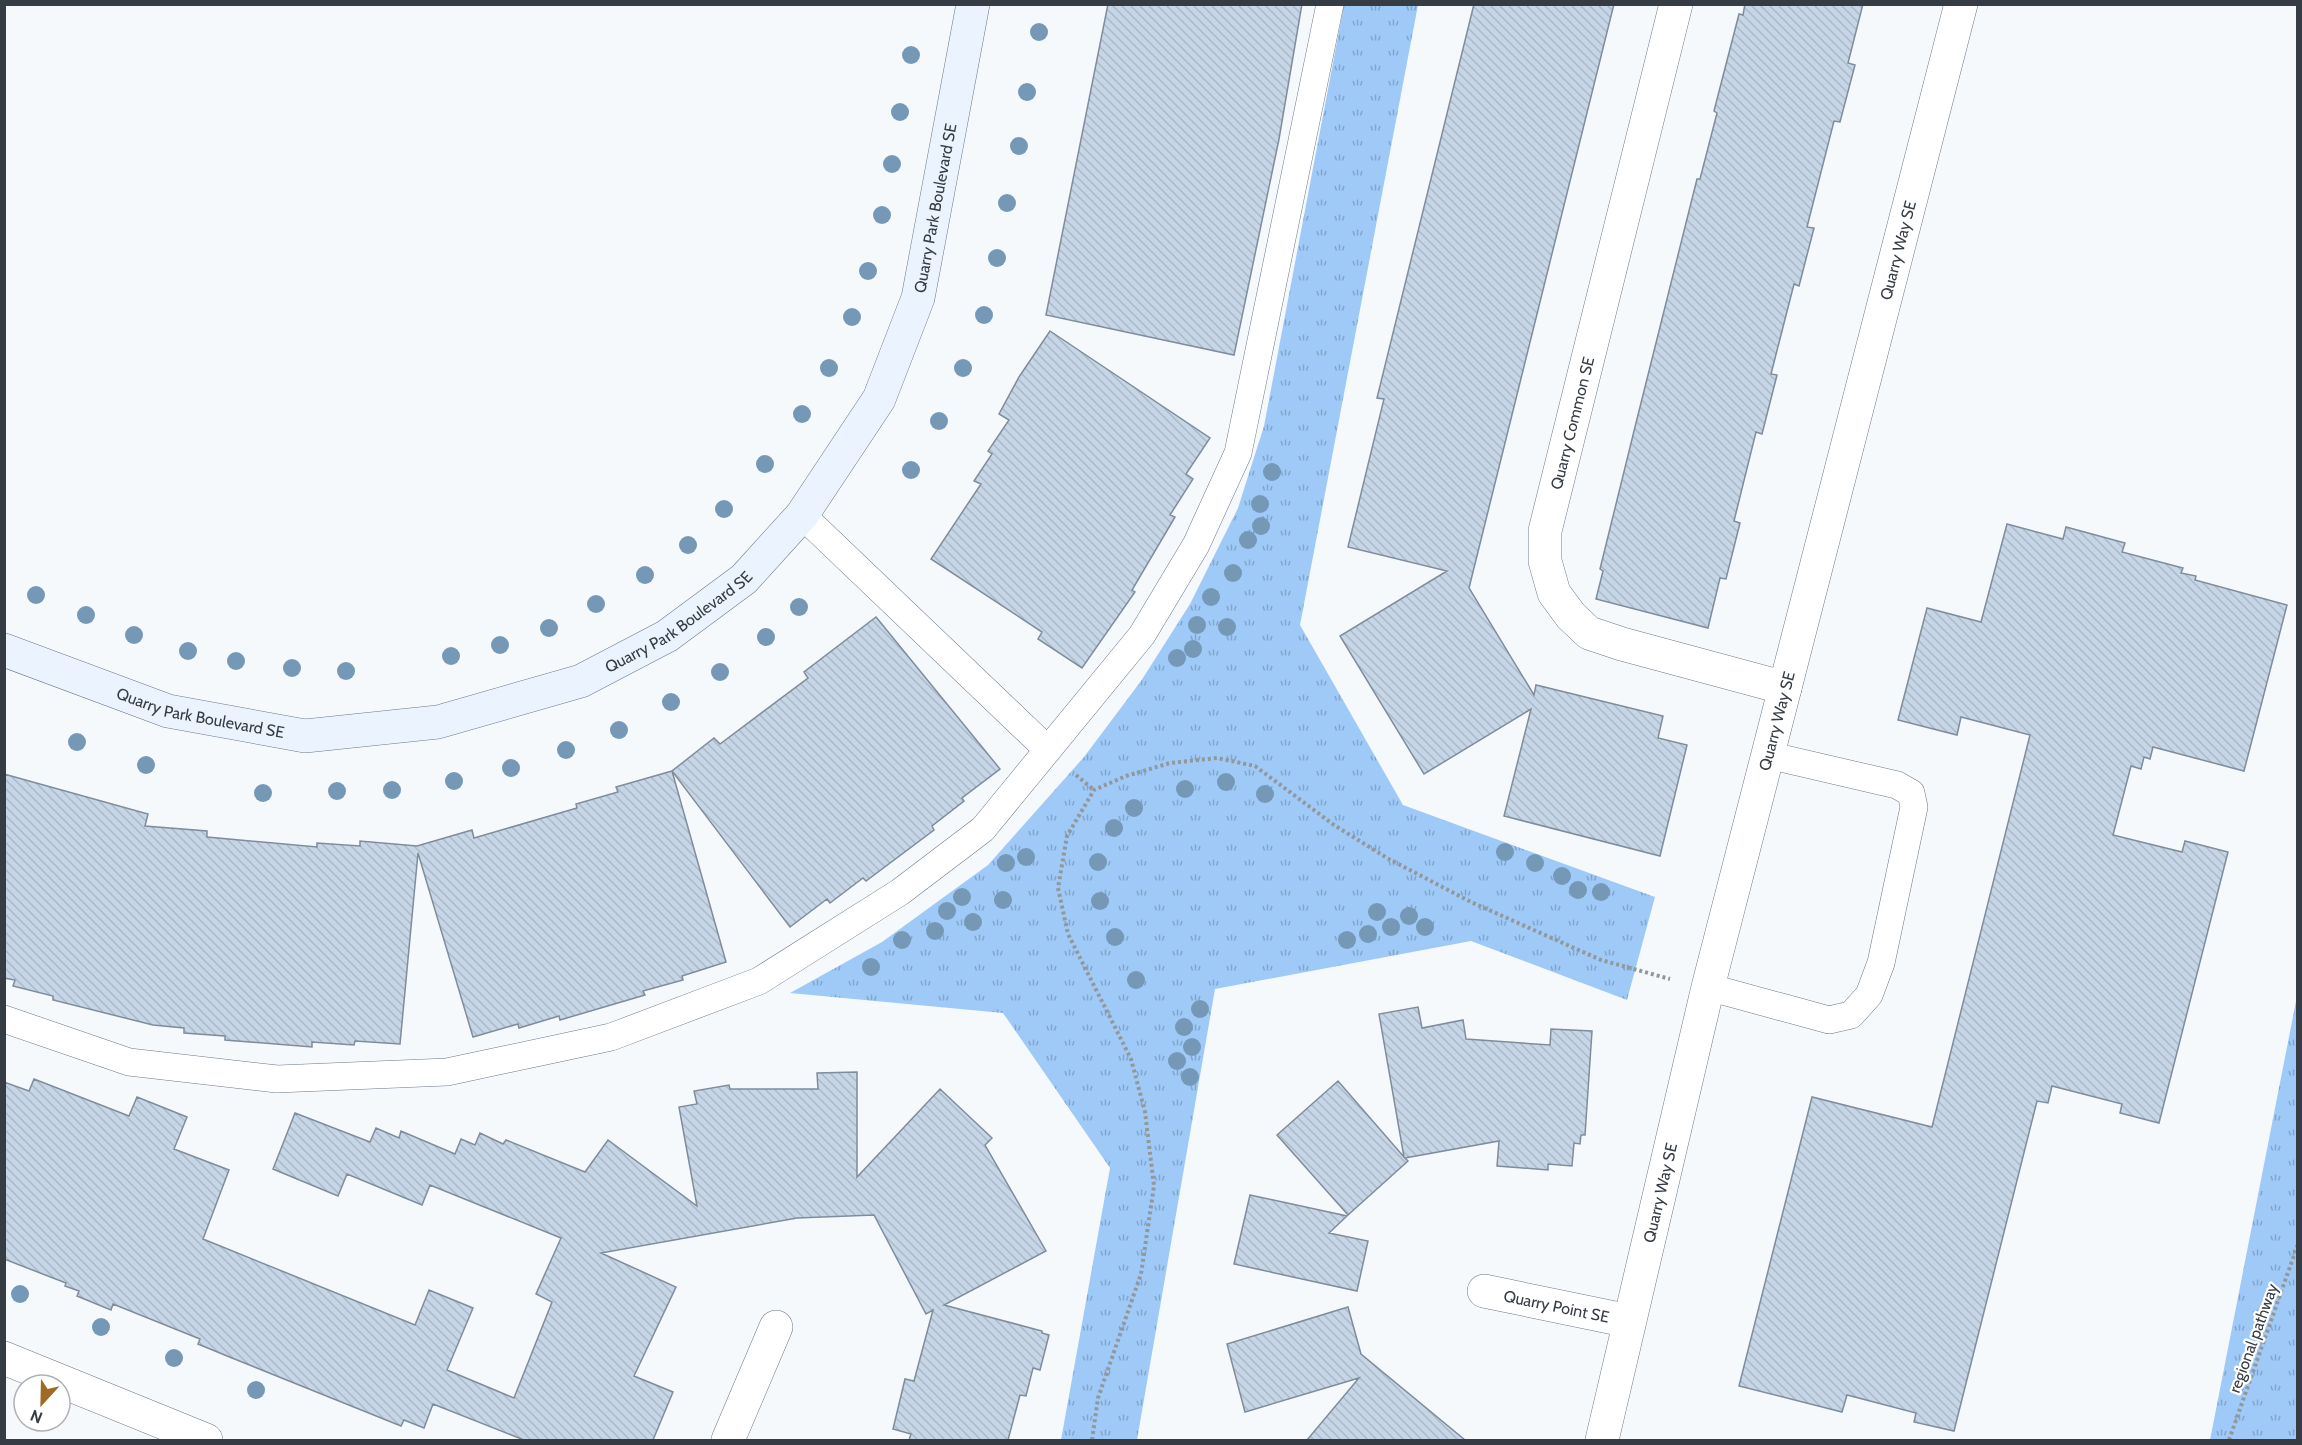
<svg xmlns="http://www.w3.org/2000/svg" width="2302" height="1445" font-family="Cabin,sans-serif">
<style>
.park{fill:url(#park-tufts)}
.building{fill:url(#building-back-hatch);stroke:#7e8c9c;stroke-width:1.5}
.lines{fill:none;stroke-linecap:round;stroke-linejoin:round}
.lane-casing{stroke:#6b7988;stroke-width:28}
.street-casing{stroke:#6b7988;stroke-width:34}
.secondary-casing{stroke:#6b7988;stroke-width:34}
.path{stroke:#92979c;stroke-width:4;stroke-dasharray:3 3;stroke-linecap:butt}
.lane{stroke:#fff;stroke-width:27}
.street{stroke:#fff;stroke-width:33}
.secondary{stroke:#ebf4fe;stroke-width:33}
.tree{fill:#7598b7}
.labels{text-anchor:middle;stroke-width:4.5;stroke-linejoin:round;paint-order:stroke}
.street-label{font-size:16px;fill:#363c43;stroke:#fff}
</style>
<defs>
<pattern id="park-tufts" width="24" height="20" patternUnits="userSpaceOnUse" patternTransform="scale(1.5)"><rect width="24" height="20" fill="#9fcaf8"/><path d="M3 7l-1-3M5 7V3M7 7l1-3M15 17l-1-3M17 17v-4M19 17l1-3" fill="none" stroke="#82a5ca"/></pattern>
<pattern id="building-back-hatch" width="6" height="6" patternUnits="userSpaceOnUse" patternTransform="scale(1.5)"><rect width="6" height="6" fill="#c7d6e7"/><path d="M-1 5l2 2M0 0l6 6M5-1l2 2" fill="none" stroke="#acb9c7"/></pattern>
</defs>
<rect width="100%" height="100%" fill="#f6f9fc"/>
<path class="park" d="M1344,5H1418L1300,625L1403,805L1655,897L1627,1000L1471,941L1215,989L1137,1440H1061L1110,1168L1003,1013L790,993L882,942L988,865L1084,757L1141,681L1190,604L1238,508L1264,426Z
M2297,996V1440H2210Z"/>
<path class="building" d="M1108,4H1302L1279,139L1234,355L1046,315Z
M1474,4H1614L1469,588L1534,695L1536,685L1663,716L1658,738L1687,745L1660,856L1504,816L1531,709L1424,774L1340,636L1447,571L1348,547L1384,399L1377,398Z
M1745,4H1863L1848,63L1855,65L1840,122L1834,121L1807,227L1814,228L1799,286L1794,284L1771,374L1777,375L1762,434L1756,432L1734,521L1740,523L1726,579L1720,578L1708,628L1596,599L1603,571L1600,569L1636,423L1697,179H1700L1717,113L1714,111L1739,14L1743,15Z
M1050,331L1210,438L1186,474L1193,479L1170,515L1175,517L1132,590L1135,592L1082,668L1038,639L1042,632L931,559L981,484L974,481L992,454L988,451L1009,420L999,414L1019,377Z
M2007,524L2063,539L2066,527L2125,543L2122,552L2183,568L2181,573L2196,576L2195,580L2287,605L2244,771L2153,747L2150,759L2144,757L2141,769L2131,766L2113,835L2182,852L2185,841L2228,852L2159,1123L2120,1113L2122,1104L2052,1086L2048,1103L2037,1101L1954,1431L1914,1422L1916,1413L1847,1395L1842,1412L1739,1386L1812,1097L1932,1127L2030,735L1961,717L1957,735L1898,720L1927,608L1981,622Z
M876,617L1000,769L962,798L964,801L932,826L934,830L866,881L863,878L830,903L827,899L790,927L672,771L714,738L720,744L808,678L804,672Z
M672,771L726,962L682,976L683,980L643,991L645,995L560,1020L559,1016L519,1028L518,1024L473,1037L418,853L400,1044L355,1041L354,1045L312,1042V1047L225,1040V1036L184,1033V1028L153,1025L53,1000V996L13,986L15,980L4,978V774L148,814L145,826L207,831V837L317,847V843L360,846V841L417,846L472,830L474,838L577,808L576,804L618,792L616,787Z
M1418,1007L1422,1028L1463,1020L1466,1039L1550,1045L1551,1029L1592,1031L1585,1135H1581L1580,1144L1574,1143L1572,1166L1548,1164V1170L1497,1166L1499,1141L1405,1158L1408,1161L1348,1215L1277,1135L1338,1081L1404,1157L1379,1014Z
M857,1072V1177L940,1089L992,1138L985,1145L1046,1251L944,1305L1042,1331V1333L1049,1335L1040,1370L1033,1368L1026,1396L1020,1395L1008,1440H909L911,1434L893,1429L905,1379L914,1381L933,1310L926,1314L874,1215L797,1218L601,1253L676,1287L634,1376L673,1392L653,1440H524L433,1404L424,1428L404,1420L401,1426L232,1358L198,1344L200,1339L113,1304L111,1310L77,1296L79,1291L65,1286L66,1283L4,1259V1082L29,1091L34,1079L129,1116L137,1097L187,1117L174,1149L229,1170L203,1239L415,1325L429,1290L473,1308L447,1370L514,1398L552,1302L536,1294L561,1238L430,1185L422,1205L347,1174L338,1196L273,1169L295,1113L370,1142L376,1128L399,1138L401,1131L455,1154L461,1139L475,1145L480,1133L503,1144L506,1140L585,1172L608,1140L697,1206L679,1107L697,1104L694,1091L729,1085L730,1089H818L817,1073Z
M1250,1195L1347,1216L1329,1233L1368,1241L1357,1291L1234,1264Z
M1348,1307L1361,1354L1465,1440H1307L1359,1378L1245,1412L1227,1344Z"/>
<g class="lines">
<g class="lane-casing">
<path id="lane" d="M802,515L1048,750
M1708,987L1829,1020L1851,1015L1869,995L1881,963L1914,807L1911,793L1897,785L1768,755
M4,1019L129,1062L277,1079L447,1072L611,1037L759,981L900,892L983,829L1142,635L1196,545L1238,453L1330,4"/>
</g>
<g class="street-casing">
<g id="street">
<path d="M1676,4L1545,531V561L1554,593L1571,616L1589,633L1622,644L1785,688"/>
<path id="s1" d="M1484,1291L1629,1321"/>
<path d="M4,1358L206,1440"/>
<path d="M728,1440L776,1327"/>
<path id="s2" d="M1602,1440L1708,987L1961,4"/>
</g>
</g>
<g class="secondary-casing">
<g id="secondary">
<path id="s3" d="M4,650L168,711L305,736L438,722L581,681L667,636L744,579L802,515L879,399L918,298L973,4"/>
</g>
</g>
<path class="path" d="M1076,775L1094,790
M1092,1440L1098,1398L1141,1274L1154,1186L1145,1112L1131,1059L1068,934L1058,888L1067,836L1094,790L1126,776L1170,763L1217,758L1255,766L1334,825L1387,858L1471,902L1601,960L1670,979
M2229,1440L2298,1244"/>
<use href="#lane" class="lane"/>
<use href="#street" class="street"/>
<use href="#secondary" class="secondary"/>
</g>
<g class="tree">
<circle cx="1039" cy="32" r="9"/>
<circle cx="911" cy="55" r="9"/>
<circle cx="1027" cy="92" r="9"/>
<circle cx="900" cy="112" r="9"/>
<circle cx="1019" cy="146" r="9"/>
<circle cx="892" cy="164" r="9"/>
<circle cx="1007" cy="203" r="9"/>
<circle cx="882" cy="215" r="9"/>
<circle cx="997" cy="258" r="9"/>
<circle cx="868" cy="271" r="9"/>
<circle cx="984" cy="315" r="9"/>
<circle cx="852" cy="317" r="9"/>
<circle cx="829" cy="368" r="9"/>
<circle cx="963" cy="368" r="9"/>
<circle cx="802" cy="414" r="9"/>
<circle cx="939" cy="421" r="9"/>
<circle cx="765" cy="464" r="9"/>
<circle cx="911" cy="470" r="9"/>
<circle cx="1272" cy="472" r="9"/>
<circle cx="1260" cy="504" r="9"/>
<circle cx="724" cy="509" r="9"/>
<circle cx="1261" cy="526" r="9"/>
<circle cx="1248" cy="540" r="9"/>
<circle cx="688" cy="545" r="9"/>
<circle cx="1233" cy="573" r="9"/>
<circle cx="645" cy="575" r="9"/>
<circle cx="36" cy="595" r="9"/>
<circle cx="1211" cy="597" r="9"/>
<circle cx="596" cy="604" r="9"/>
<circle cx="799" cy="607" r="9"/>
<circle cx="86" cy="615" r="9"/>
<circle cx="1197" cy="625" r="9"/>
<circle cx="1227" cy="627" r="9"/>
<circle cx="549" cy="628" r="9"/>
<circle cx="134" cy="635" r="9"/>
<circle cx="766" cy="637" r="9"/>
<circle cx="500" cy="645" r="9"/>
<circle cx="1193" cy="649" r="9"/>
<circle cx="188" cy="651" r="9"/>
<circle cx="451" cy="656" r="9"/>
<circle cx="1177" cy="658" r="9"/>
<circle cx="236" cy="661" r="9"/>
<circle cx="292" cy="668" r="9"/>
<circle cx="346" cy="671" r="9"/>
<circle cx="720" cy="672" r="9"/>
<circle cx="671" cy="702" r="9"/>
<circle cx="619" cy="730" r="9"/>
<circle cx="77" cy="742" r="9"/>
<circle cx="566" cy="750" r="9"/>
<circle cx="146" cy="765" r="9"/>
<circle cx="511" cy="768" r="9"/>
<circle cx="454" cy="781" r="9"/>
<circle cx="1226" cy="782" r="9"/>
<circle cx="1185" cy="789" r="9"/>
<circle cx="392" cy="790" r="9"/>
<circle cx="337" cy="791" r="9"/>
<circle cx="263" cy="793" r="9"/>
<circle cx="1265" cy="794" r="9"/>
<circle cx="1134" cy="808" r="9"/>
<circle cx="1114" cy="828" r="9"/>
<circle cx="1505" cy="852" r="9"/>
<circle cx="1026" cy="857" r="9"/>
<circle cx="1098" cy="862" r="9"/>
<circle cx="1006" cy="863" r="9"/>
<circle cx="1535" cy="863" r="9"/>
<circle cx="1562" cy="876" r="9"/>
<circle cx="1578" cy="890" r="9"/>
<circle cx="1601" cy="892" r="9"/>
<circle cx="962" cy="897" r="9"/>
<circle cx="1003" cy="900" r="9"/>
<circle cx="1100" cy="901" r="9"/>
<circle cx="947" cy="911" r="9"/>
<circle cx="1377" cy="912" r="9"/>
<circle cx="1409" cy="916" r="9"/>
<circle cx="973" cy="922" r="9"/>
<circle cx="1391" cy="927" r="9"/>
<circle cx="1425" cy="927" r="9"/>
<circle cx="935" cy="931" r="9"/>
<circle cx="1368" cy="934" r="9"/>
<circle cx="1115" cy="937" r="9"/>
<circle cx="902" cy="940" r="9"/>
<circle cx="1347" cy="940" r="9"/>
<circle cx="871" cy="967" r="9"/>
<circle cx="1136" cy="980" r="9"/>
<circle cx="1200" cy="1009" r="9"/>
<circle cx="1184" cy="1027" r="9"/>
<circle cx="1192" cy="1047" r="9"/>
<circle cx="1177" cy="1061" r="9"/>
<circle cx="1190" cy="1077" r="9"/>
<circle cx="20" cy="1294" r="9"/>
<circle cx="101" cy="1327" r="9"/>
<circle cx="174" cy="1358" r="9"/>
<circle cx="256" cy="1390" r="9"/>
</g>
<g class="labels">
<g class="street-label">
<text dy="6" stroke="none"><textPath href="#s3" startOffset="1215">Quarry Park Boulevard SE</textPath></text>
<text dy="6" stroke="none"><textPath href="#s2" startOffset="1226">Quarry Way SE</textPath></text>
<text transform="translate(1572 423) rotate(-76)" y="6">Quarry Common SE</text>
<text dy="6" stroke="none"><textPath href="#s3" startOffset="711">Quarry Park Boulevard SE</textPath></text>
<text dy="6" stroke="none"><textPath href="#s3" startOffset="207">Quarry Park Boulevard SE</textPath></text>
<text dy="6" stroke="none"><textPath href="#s2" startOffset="740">Quarry Way SE</textPath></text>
<text dy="6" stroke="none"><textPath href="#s2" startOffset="254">Quarry Way SE</textPath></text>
<text dy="6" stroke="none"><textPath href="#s1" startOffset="74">Quarry Point SE</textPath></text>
<text transform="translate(2253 1338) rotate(-70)" y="6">regional pathway</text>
</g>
</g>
<rect width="2302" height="1445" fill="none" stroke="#363c43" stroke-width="12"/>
<g transform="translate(42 1403) rotate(202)"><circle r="28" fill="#ffffff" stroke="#afb1b4" stroke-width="1.5"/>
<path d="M0-4.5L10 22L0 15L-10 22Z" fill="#9f6b22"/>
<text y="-9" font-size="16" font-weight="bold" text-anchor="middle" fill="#363c43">N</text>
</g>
</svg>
